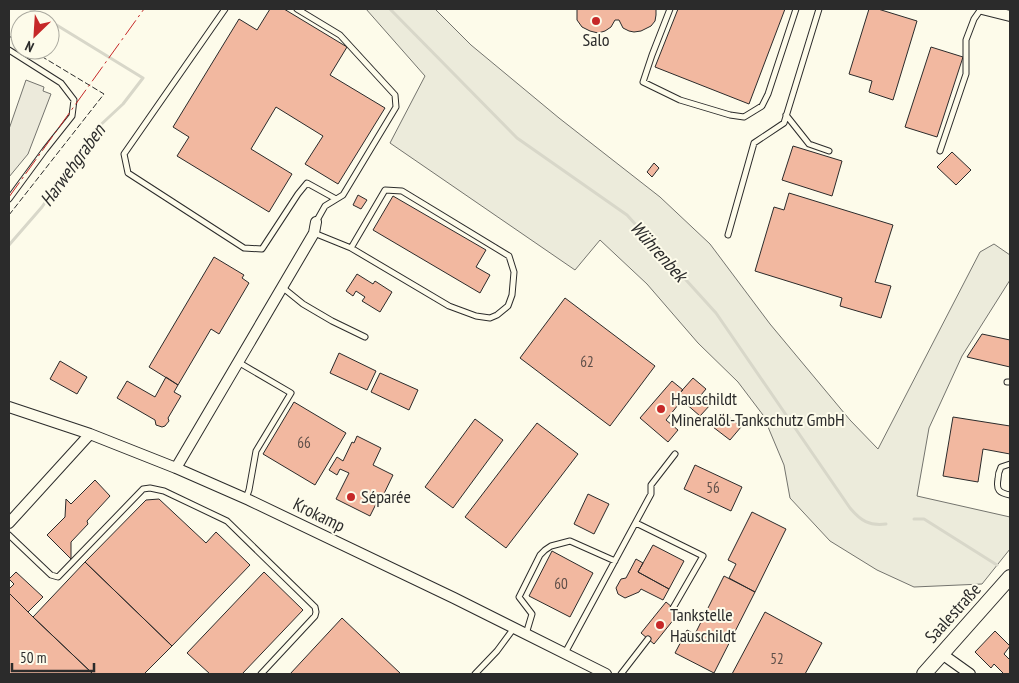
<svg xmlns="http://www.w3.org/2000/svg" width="1019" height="683" font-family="'PT Sans Narrow',sans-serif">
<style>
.green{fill:#ecebdb;stroke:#74746e}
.parking{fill:#eceadb;stroke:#74746e}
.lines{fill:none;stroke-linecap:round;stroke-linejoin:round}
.stream{stroke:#d8d7c9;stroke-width:3}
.building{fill:#f2b8a0;stroke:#2b2b2b}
.lane-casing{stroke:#2b2b2b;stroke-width:7}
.street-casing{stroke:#2b2b2b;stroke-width:12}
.secondary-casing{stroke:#2b2b2b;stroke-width:16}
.lane{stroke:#fdfbea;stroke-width:5}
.street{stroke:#fdfbea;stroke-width:10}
.secondary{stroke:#fdfbea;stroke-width:14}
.fence{stroke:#2b2b2b;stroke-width:1;stroke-dasharray:6 2.5;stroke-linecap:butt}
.power{stroke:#c62828;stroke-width:1;stroke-dasharray:18 4 2.5 4;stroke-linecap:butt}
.poi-dot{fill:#c62828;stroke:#fdfbea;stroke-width:2}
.labels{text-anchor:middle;stroke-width:4;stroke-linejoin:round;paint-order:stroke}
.number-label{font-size:15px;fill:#5d4e48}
.poi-label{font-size:18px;fill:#2b2b2b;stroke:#fdfbea;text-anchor:start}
.street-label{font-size:18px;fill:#2b2b2b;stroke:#fdfbea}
.water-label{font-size:19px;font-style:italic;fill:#2b2b2b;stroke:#fdfbea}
</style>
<rect width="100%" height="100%" fill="#fdfbea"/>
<path class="green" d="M366,9H435L471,45L559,118L660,197L710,244L770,324L850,420L878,449L980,252L994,244L1010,255V280L962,356L929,428L917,496L1010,517V549L982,584L914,587L877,570L830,541L790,498L784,465L763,415L738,382L698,343L647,284L600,240L575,270L390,143L425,76Z"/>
<path class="parking" d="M26,80L44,87L43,91L51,94L28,154L9,177V129Z"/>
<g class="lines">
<path class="stream" d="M30,9L49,20
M390,9L517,138L627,215L716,313L850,508C861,521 869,526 886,524
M9,245L42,207L94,131L123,104L143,78L50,21
M914,519H924L997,565"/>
</g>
<path class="building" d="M270,9H284L347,47L330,75L385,108L338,184L305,164L323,136L276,107L251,149L292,174L269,212L177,156L189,137L173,127L239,19L257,30Z
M577,9H656V15L655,21L651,26L641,31L634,32L629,31L623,28L619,20H615L611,27L605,31L598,33L590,31L582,27L577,20Z
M678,9H785L749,104L655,67Z
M869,9H878L917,21L893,100L869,92L872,81L849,74Z
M931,47L963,57L937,137L905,127Z
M793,146L842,161L832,196L782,180Z
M952,152L971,170L956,185L937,167Z
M654,163L659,168L652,177L647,172Z
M789,193L893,225L875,282L891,286L881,318L840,306L842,298L755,271L774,207L784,210Z
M358,195L367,200L361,209L353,205Z
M393,196L486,250L476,267L490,275L480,293L373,230Z
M214,257L244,275L242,278L249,283L219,334L211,329L178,385L149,367Z
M357,274L373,284L375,281L392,292L380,312L362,301L365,297L356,291L353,296L346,291Z
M565,298L655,366L610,426L520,358Z
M982,334L1010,340V367L967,357Z
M339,353L376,371L367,390L330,373Z
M60,361L87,377L77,394L50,379Z
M380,373L418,390L409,410L371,392Z
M166,377L178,385L174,392L181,396L168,418L169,421L165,426L162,427L156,425L155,420L117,398L127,381L155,397Z
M693,378L706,389L701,395L711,404L700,416L677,396Z
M672,381L683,390L677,396L682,400L666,420L678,430L668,442L640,418Z
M294,402L346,433L315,485L263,454Z
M724,413L741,427L730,440L713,427Z
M953,417L1010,426V454L983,449L978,482L943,476Z
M475,419L503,440L453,508L425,487Z
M537,423L578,454L506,548L465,517Z
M357,436L381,448L373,465L393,475L379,504L377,502L370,516L336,499L349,473L340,469L337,475L329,470L337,457L343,461L352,442L354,443Z
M695,465L742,487L731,511L684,489Z
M95,480L110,496L87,521L88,524L71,542V559L47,535L65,517L66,499L71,504Z
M588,494L609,504L594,534L574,524Z
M159,499L206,543L216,532L250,565L172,646L85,562L146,500Z
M752,512L786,529L755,592L729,578L736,564L728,560Z
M653,545L684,561L669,589L638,572Z
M552,551L593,573L570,617L529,596Z
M636,559L643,563L638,572L669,589L663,600L641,589L639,592L625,598L618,594L616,588L621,579L626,578Z
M85,562L172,646L144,674H93L33,617Z
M16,572L43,597L28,612L9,593V589L14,584L9,579Z
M264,572L303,610L242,674H210L187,653Z
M724,576L755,592L714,673L675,653L687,630L695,634Z
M9,593L33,617L93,674H9Z
M666,602L679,613L654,644L641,633Z
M765,612L822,643L805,674H732Z
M342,618L401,674H290Z
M995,631L1010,646L1004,654L1010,660V674H1004L994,664L991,668L975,652Z"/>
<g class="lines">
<g class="lane-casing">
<path id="lane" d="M225,9L124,154L128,173L244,248L262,249L298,194L307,183L336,199
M297,9L340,35L395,95L396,107L343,195L325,206L316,222
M670,9L652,55L643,82L680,100L730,115L744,117L762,106L768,94L796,9
M9,50L61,83L74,100L72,116L45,150L9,199
M786,115L809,144L829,151
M940,151L966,74V40L974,19L981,9
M314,233L351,248L449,306L476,316L490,318L497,315L508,306L512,295L514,272L509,256L402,191L385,190L351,248
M728,235L754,143L784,123L819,9
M282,287L303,304L332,321L365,337
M238,362L291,393L256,451L249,490L246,498
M1007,382H1010
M1010,464L1001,467C999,471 998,474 998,479C996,490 999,493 1010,495
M636,523L703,556L673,608
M9,535L51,575L58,577L143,489L150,488L164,491L227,521L315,607L316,612L315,616L261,674
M526,634L532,614L519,597L540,555L545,550L551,546L570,541L615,561
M565,653L651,494V485L675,454
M475,674L497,651L514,628
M621,674L648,639"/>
</g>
<g class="street-casing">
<path id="street" d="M982,9L1010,16
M9,407L90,434L176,468L249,500L454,598L606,674
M176,468L314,233L316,222
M9,523L90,434
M942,654L970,674"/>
</g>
<g class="secondary-casing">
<path id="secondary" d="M924,674L1010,577"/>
</g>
<use href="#lane" class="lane"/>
<use href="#street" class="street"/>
<use href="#secondary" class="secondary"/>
<path class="fence" d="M9,36L20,43
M9,215L104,94L31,50"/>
<path class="power" d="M9,197L144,9"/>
</g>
<g class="poi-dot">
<circle cx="596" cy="21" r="5"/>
<circle cx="661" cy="409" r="5"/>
<circle cx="351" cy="497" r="5"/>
<circle cx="660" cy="625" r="5"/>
</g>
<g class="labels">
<g class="number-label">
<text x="587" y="367">62</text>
<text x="304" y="448">66</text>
<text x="713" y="493">56</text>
<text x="561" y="589">60</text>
<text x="777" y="664">52</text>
</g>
<g class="poi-label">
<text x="596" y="46" text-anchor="middle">Salo</text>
<text x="671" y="405">Hauschildt<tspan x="671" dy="21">Mineralöl-Tankschutz GmbH</tspan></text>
<text x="361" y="503">Séparée</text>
<text x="670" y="621">Tankstelle<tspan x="670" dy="21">Hauschildt</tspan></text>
</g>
<g class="street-label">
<text transform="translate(319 515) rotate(26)" y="6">Krokamp</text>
<text transform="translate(953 613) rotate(-48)" y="6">Saalestraße</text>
</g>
<g class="water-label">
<text transform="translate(72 165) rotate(-54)" y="7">Harwehgraben</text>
<text transform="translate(659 251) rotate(48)" y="7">Wührenbek</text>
</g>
</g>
<rect width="1019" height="683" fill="none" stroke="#2b2b2b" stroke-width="20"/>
<g transform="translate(35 35) rotate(205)"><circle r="24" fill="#fdfbea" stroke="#a9a89e"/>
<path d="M0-4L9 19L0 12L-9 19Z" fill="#c62828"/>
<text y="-8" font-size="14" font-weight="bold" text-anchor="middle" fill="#2b2b2b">N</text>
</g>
<path d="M12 663v8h82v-8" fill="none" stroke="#2b2b2b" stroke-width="2.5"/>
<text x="20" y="663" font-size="15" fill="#2b2b2b" stroke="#fdfbea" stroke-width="4" paint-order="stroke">50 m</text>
</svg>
